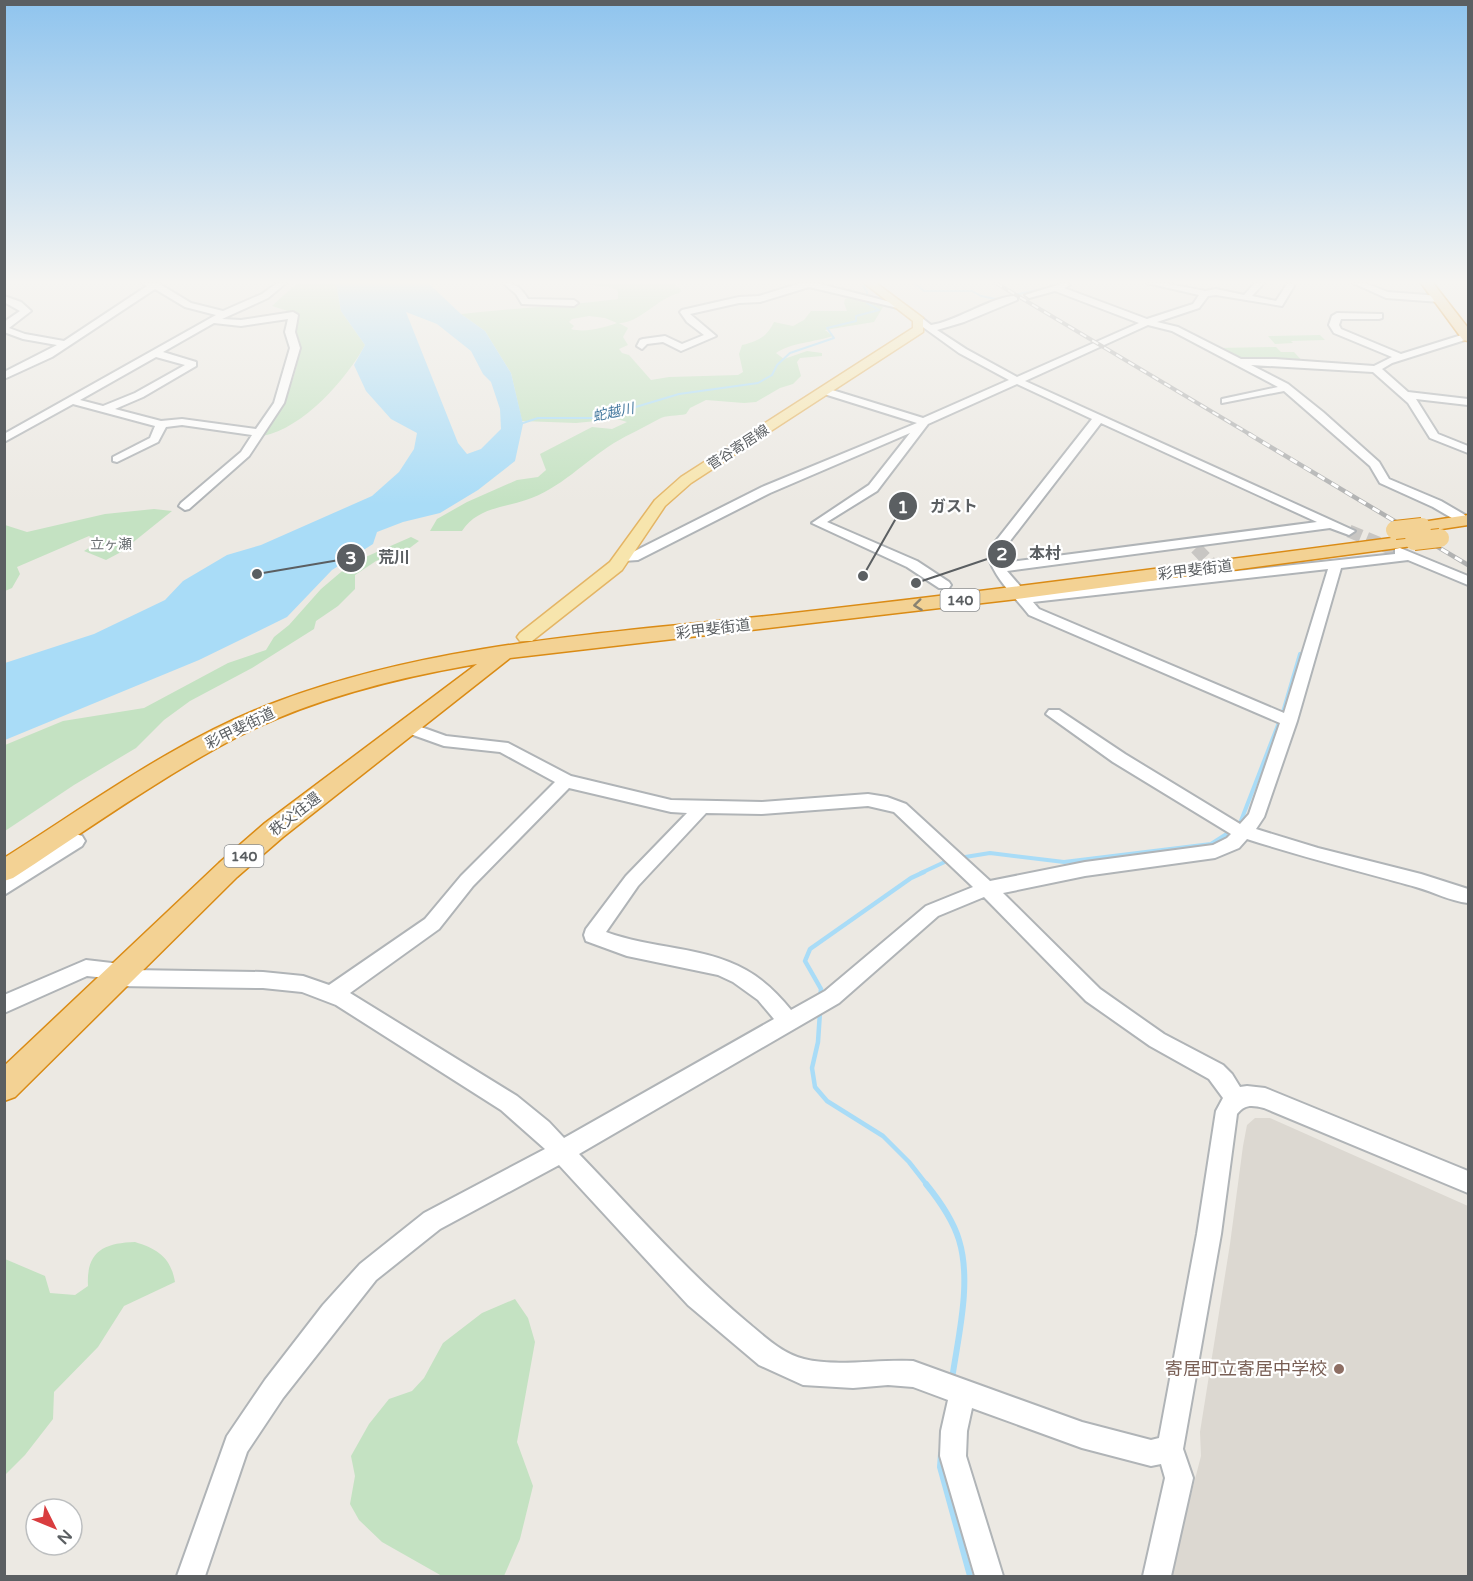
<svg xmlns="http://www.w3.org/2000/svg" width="1473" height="1581" font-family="'Varela Round','Noto Sans JP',sans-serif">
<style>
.education{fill:#dcd8d1}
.green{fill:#c4e2c2;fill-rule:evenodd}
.water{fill:#a9dcf7;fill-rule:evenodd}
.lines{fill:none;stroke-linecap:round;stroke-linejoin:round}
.stream-far3{stroke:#a9dcf7;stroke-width:2}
.stream-far2{stroke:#a9dcf7;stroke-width:4}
.stream-far1{stroke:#a9dcf7;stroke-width:4.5}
.stream{stroke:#a9dcf7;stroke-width:6}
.minor-tunnel{stroke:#c8c6c3;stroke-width:13;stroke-dasharray:13 6;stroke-linecap:butt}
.minor-casing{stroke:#b0b4b7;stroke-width:4}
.major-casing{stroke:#e4b565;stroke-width:3}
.highway-casing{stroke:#da8b15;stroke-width:3}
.minor{fill:#fff;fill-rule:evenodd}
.major{fill:#f7e5ad;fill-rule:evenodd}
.highway{fill:#f3d294;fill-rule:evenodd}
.rail-far1-casing{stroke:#b1b2b2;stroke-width:4}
.rail-casing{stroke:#b1b2b2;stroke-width:4.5}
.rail-far1{stroke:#fff;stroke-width:2;stroke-dasharray:7;stroke-linecap:butt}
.rail{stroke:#fff;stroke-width:3;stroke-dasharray:8;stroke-linecap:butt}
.highway-bridge-casing{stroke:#da8b15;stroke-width:20;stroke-linecap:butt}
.highway-bridge{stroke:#f3d294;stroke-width:18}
.oneway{stroke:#898271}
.education-dot{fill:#8d6e63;stroke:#fff;stroke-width:2}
.labels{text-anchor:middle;stroke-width:4.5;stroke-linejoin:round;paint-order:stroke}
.far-water-label{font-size:14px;font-style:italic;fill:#45799e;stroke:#fff}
.far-street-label{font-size:14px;fill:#5b5f62;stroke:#fff}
.far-neighbourhood-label{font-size:14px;fill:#6c7174;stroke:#fff}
.shield{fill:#fff;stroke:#8c8f91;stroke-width:1.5}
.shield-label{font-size:14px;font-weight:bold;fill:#5b5f62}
.street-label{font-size:15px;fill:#5b5f62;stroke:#fff}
.near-education-label{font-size:18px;fill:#785e54;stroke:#fff;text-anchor:end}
.leader{fill:none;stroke:#5b5f62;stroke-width:2}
.callout-dot{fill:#5b5f62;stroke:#fff;stroke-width:2}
.mark-label{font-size:18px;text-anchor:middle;font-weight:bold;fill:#fff}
.callout-label{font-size:16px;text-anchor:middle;font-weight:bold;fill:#5b5f62;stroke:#fff;stroke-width:4.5;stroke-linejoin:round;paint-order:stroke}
</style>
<rect width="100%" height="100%" fill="#ece9e3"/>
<path class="education" d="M1255,1118H1270L1468,1206V1576H1170L1201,1456L1200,1432L1230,1244L1243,1146L1247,1125Z"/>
<path class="green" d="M297,283H336L341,311L365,345C346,380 303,428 263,436C279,411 297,381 299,350C300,339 293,333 296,318L291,312L272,306Z
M582,283H674L681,290L679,293C656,299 640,323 619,323L628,328L623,337L628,345L619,349L622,353L629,355L651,380L669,377L738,375L743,372L739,354L742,345C758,341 767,337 774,322L793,326L804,320L811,311H847L844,303L845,299C857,295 873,300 883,307L874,322L825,330L833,336C815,342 790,343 776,353L784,359L807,351L822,353V356L800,358L797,362L801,376L793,384L780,388L756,402L744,403L706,400L690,408L686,414C678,416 665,415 659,419C645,427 629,434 614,443C585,461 560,489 526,500C502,508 477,508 462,531H430L437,519L467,502L517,480L538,477L546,470L540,454L592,427L612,429L627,422L617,419L576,423L522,421L511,373L485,331L461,314C513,308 565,306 618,299V291C608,284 594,287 582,283ZM589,316L605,318L617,323C603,328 585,333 571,329L574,326L569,322L572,319Z
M1320,335L1325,340L1291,341L1293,343L1275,344L1268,336Z
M1276,347L1281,352H1294L1304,363L1240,361L1216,348Z
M154,509L172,511L121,552L106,560L84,551L98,542L89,536L17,567L20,574L12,588L5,591V525L27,532L105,514Z
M411,537L419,541L407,550L376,561L355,575V589L338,606L316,621L314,629L252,668L190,701L164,720L136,748L74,785L5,831V745L63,721L144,708L228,663L266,650L274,637L289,625L321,589L341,572L361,559Z
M135,1242C158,1249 171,1258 175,1282L124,1306L98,1347L54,1392L53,1419L25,1455L5,1475V1259L45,1276L50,1293L75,1295L88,1286C86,1252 103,1243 135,1242Z
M515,1299L528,1318L535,1342L517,1442L533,1486L520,1539L504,1576H442L382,1542L359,1520L350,1504L355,1476L351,1456L369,1424L389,1399L412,1391L424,1378L443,1343L482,1313Z"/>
<path class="water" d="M336,283H428L461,314L485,331L511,373L523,424L515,461L478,490L440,513L403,522L377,532L373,544L332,570L287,617L199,660L5,740V663L94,634L165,600L183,581L227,555L261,545L372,496L399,472L414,449L417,433L391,419L366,391L354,365L365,345L341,311ZM406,312L437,324L471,351L483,374L491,382L500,409L501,429L481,449L467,454L458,443Z"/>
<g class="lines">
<path class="stream-far3" d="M914,283L924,291H972L981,296L996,299L1051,287
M520,424L538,418H599L679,394L758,383L772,375L777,365L790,353L834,338L827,328L856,321V316L879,310L867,303V292L863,286L873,283"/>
<path class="stream-far2" d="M959,858L990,853L1064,862L1211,844L1239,826L1283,712L1300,654
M921,873L949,860"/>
<path class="stream-far1" d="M820,999L821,989L805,961L810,949L911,878L924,872
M820,1012L818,1042L812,1068L815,1087L827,1101L883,1136L909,1162L927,1185"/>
<path class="stream" d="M926,1184C939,1200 953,1220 959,1240C972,1282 958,1337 952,1379
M941,1454L940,1467L970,1576"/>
<path class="minor-tunnel" d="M1349,531L1400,552
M1196,548L1219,572"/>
<g class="minor-casing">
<path id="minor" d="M142,283H158L191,303L223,311L262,294L277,283H286L268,298L222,319L241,320L293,312L298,315L295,332L300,348L284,403L249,456L189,509L185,510L179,506L181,503L241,452L252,435L182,425L166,427L158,442L117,462L113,461V457L150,438L155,426L73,404L4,442V434L216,315L185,307L155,289L52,357L4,379V372L57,345L23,339L4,332V322L20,311L4,302V296L21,302L31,311L9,328L25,334L64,341L147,286ZM288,319L285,332L290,348L274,403L256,429L182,419L161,421L115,409L143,397L196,366V362L163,352L214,323L241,326ZM156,357L185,365L135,393L103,406L80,400Z
M503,283C516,283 521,288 528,299L574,300L578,303L574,306L522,304L516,294Z
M801,283H816L906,306L902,309L809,287L760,302L739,303L690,314L716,336L681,351L663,342L647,344L642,349L637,346L640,340L643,339L665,336L682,344L704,335L687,322L680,312L682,310L739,297L759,296Z
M1064,283L1070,285L1064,288L1147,319L1193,304L1199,295L1147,283H1164L1205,291L1216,289L1244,295L1255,283H1264L1252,296L1276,301L1287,284H1293L1294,286L1282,306L1216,295L1208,296L1199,308L1157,322L1178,327L1241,359H1275L1374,366L1392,357L1334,333L1329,325L1332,316L1337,313L1382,314V318L1379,319H1341L1339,325L1341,329L1401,354L1468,333V339L1392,363L1382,369L1408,392L1468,399V405L1416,399L1438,434L1468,446V453L1430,438L1408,403L1373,372L1251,365L1288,384L1323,412L1379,462L1389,479L1441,501L1465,515V521H1457L1433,507L1380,483L1370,466L1284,391L1222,403V399L1278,387L1172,331L1148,325L1025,381L1355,531L1349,535L1330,528L1007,571L1027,594L1395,554V549L1400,548L1468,576V585L1408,560L1341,568L1297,721L1264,817L1256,829L1318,848L1421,874L1468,889V903C1450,901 1434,892 1416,887C1359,871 1303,857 1247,839L1239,848L1215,858L1085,876L1003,893L1100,989L1164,1034L1223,1065L1232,1074L1240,1087L1247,1086L1265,1088L1468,1171V1193L1264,1108C1252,1105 1245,1104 1237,1114L1221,1234L1183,1449L1193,1478L1171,1576H1143L1165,1478L1161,1464L1151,1466L1082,1448L972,1408L967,1431L966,1456L1003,1576H975L940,1456L941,1431L948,1400L913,1387L888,1385L853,1388L803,1385L759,1365L688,1305L559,1165L440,1229L376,1280L283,1398L247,1452L205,1576H177L227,1436L265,1380L323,1305L360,1264L424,1213L545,1149L501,1110L336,1005L302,992L263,988L116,986L109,984L106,978L87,976L4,1013V995L86,960L129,965L131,970L263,972L303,976L329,985L425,919L461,876L555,782L500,752L444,746L402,731L399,727L402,723L407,722L446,736L508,743L571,776L671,800L762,802L868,794L887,797L906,804L990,881L1085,862L1213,845L1227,838L1231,834L1113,762L1046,714L1049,710H1059L1125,754L1240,824L1249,814L1280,723L1029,615C1015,597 995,579 988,556L992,546L1092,419L1017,384L928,424L877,491L827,522L917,561L949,582L951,585L949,588H939L907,567L812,523L869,485L910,433L770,493L638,560L623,561L617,557L618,554L631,553L762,487L917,423L821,393V389H829L923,418L1009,380L959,353L916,322V318H922L931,325L936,324C959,319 998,294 1017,296V300L964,322L937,330L966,349L1017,377L1139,323L1055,291L1029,298L1025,295ZM1101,423L1317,522L1003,563L1000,556L1003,550ZM1328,569L1284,713L1039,609L1033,602ZM569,788L671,812L687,813L626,876L586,929L584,935L586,941L627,956L718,975L733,982L758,1000L774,1019L564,1138L549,1122L517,1096L350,993L439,929L473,886ZM868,806L894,812L973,887L926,906L825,991L791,1010C778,994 764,980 746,970C704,946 651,949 606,932L638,886L706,813L762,814ZM984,897L1086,1001L1150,1046L1209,1079L1223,1098L1216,1111L1197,1234L1159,1438L1151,1440L1082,1422L913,1361C880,1359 834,1367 804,1359C781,1353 764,1336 747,1322C686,1271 634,1211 579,1154L839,1003L938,916Z
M1353,283H1365L1388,292L1440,296L1444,299L1440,302L1386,298Z
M76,834L82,836L85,841L82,846L4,895V878Z"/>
</g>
<g class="major-casing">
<path id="major" d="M864,283H876L923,318V332L691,483L665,506L622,570L532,641H520L517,637L520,633L610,562L655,500L681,477L913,328V321Z"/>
</g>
<g class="highway-casing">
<path id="highway" d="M1421,283H1433L1468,328V341L1463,340Z
M1468,515V525L1422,532L1416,531L1413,527L1416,523L1422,522Z
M1414,535L1420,537L1423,541L1420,545L1017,599L510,658L283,837L237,877L15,1097L4,1101V1066L219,863L265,823L477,664C395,678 311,699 237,737C159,778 87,830 13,878L4,881V858C93,802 180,737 279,701C440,641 616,633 785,614C995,590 1205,563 1414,535Z"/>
</g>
<use href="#minor" class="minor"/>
<use href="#major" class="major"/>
<use href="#highway" class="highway"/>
<g class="rail-far1-casing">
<path id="rail-far1" d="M996,283L1251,435"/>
</g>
<g class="rail-casing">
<path id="rail" d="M1249,434L1468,565"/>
</g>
<use href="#rail-far1" class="rail-far1"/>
<use href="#rail" class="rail"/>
<g class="highway-bridge-casing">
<path id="highway-bridge" d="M1395,530L1422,527
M1414,541L1440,538"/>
</g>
<use href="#highway-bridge" class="highway-bridge"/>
</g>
<defs><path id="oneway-chevron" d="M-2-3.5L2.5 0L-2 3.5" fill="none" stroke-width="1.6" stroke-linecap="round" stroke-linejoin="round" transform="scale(1.5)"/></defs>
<use class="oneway" href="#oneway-chevron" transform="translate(918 605) rotate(173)"/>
<linearGradient id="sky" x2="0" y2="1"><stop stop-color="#8fc4ee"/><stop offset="0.56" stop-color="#f6f5f2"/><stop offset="1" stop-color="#f6f5f2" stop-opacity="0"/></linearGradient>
<rect width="1473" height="504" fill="url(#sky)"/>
<circle class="education-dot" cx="1339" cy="1369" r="6"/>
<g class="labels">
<g class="far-water-label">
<text transform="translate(613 412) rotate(-12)" y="5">蛇越川</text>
</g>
<g class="far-street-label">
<text transform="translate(738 447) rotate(-33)" y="5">菅谷寄居線</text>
</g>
<g class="far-neighbourhood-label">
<text x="111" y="549">立ヶ瀬</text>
</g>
<g class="shield">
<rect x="940.5" y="589" width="39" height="22" rx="4.5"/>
<rect x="224.5" y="845" width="39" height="22" rx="4.5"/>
</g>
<g class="shield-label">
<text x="960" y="605">140</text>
<text x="244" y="861">140</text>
</g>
<g class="street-label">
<text transform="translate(1195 570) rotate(-7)" y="5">彩甲斐街道</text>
<text transform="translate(713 629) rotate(-7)" y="5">彩甲斐街道</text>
<text transform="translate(240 728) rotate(-26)" y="5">彩甲斐街道</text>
<text transform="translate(295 814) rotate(-38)" y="5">秩父往還</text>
</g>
<g class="near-education-label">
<text x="1327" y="1375">寄居町立寄居中学校</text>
</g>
</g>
<path class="leader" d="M863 576L903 506M916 583L1002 554M257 574L351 558"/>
<g class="callout-dot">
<circle cx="863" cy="576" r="6"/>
<circle cx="916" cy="583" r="6"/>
<circle cx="257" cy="574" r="6"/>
<circle cx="903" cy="506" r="15"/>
<circle cx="1002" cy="554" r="15"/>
<circle cx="351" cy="558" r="15"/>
</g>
<g class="mark-label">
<text x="903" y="513">1</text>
<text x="1002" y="560">2</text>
<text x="351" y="564">3</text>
</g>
<g class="callout-label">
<text x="954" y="512">ガスト</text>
<text x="1045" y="559">本村</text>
<text x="394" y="563">荒川</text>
</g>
<rect width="1473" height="1581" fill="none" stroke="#5b5f62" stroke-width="12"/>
<g transform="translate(54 1527) rotate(133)"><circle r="28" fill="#ffffff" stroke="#bdbfc0" stroke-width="1.5"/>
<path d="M0-4.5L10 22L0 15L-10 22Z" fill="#d93d3f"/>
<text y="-9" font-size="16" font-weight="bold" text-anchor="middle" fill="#5b5f62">N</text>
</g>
</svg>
